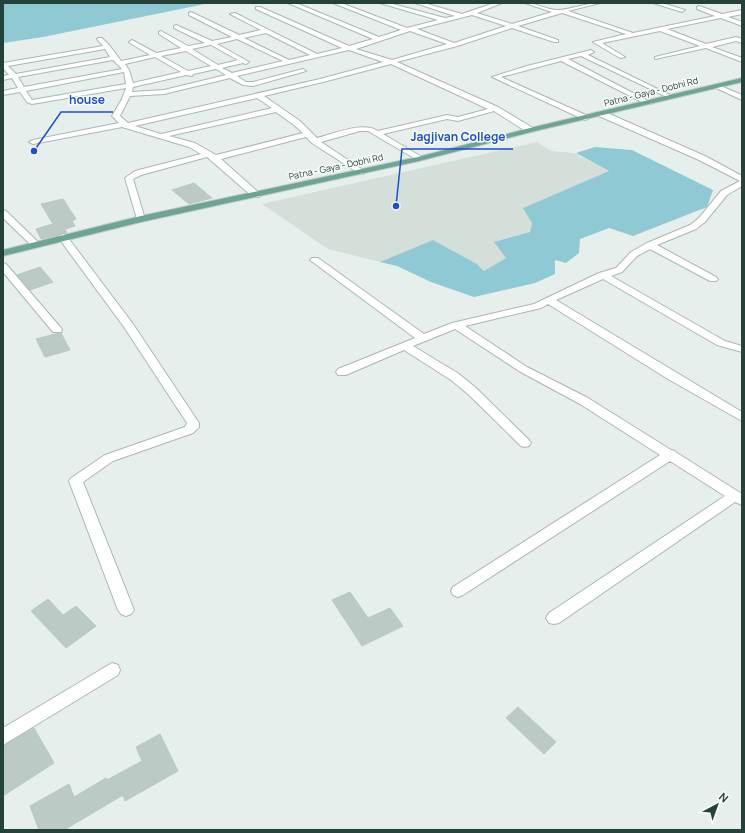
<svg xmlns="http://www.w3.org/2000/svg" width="745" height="833" font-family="Manrope,sans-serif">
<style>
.built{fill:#d4dfda}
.water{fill:#8ec9d4}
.building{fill:#bbcac4;stroke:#b8c9c2}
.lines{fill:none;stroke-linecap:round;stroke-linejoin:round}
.minor-casing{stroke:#a8b8b2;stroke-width:2}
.major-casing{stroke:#c2cac8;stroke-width:2}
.minor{fill:#fff;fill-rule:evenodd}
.major{fill:#6aa596;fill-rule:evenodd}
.labels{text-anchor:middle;stroke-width:3;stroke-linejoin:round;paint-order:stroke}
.far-street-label{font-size:9px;fill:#24423a;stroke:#f7fbf9}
.leader{fill:none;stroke:#1d4ed8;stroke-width:1.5}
.callout-dot{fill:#1d4ed8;stroke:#f7fbf9;stroke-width:1.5}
.callout-label{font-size:12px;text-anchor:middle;font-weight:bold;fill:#1d4ed8;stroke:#f7fbf9;stroke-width:3;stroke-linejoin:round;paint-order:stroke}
</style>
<rect width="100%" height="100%" fill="#e6efeb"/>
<path class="built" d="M537,142L551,151L574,153L609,171L523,208L532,223L530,232L495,242L506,258L484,271L477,264L433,240L380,262L328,249L262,204Z"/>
<path class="water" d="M3,3H210L43,37L3,43Z
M595,147L632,150L713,190L707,207L633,236L609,228L580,239L579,253L566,263L555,260V274L535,283L474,297L431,282L397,266L380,262L433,240L477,264L484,271L506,258L494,242L530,232L532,223L523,208L609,171L576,153Z"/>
<path class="building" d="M194,183L212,198L189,204L172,190Z
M63,199L76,219L72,221L75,226L65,229L67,233L41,239L36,229L53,224L41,204Z
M40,267L53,282L30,290L17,275Z
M61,333L70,350L45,357L36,339L55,334Z
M350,592L368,618L390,608L403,626L362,646L332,600Z
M48,599L63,615L76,606L96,626L66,648L31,611Z
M518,707L556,742L544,754L506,718Z
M34,728L54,763L3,796V746Z
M160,734L178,771L125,801L123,795L64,830H39L30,806L69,784L74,797L106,778L107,780L142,761L136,747Z"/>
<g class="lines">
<g class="minor-casing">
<path id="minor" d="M288,3H296L379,37L401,30L333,3H341L407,28L438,20L380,3H389L445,18L455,16L415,3H424L462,14L494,3H502L477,13L512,24L552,12L525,3C537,3 549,11 559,10C573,9 586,3 600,3L568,11L633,33L715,16L697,9V7L699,6L722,14L742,10V14L728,17L742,22V26L721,18L667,29L706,44L736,37L742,39V43L736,41L712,47L742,58V62L706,48L655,59V57L700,46L660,31L602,43L625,57L620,58L593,42L626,34L562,13L518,26L558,40V42H554L512,28L457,46L397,62L498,107L533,128V132H527L494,111L458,121L447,119L383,134L422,157L423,159L419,161L368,131H360L321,142L363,170V174H360L312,143L306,137L221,159L259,193L260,195L259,197H253L207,157L141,175L133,179L145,219L141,222L137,219L125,178L135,171L201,154L189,147L122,127L33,144L29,142L33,140L119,123L112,116L122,99L126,88L32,104L27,102L20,92L3,95V91L18,88L12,78L3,80V76L9,75L3,68V63L103,46L97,39L98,38H102L110,46L121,61L150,55L130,43L129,42L132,40L156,53L181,48L159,34V32L161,31L188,46L205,43L174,28V26L176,25L212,41L232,37L189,15V13L191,12L239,35L261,30L230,14L235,13L317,54L342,48L256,9V7H260L349,46L373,39ZM472,15L506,26L454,43L417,29ZM410,31L447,44L392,60L356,49ZM266,33L310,55L289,60L244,38ZM237,39L283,61L232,73L222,68L243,63L246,64L249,62L217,44ZM210,45H211L238,60L218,65L192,49ZM105,49L110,57L16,74L8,66ZM349,50L383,62L320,79L128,123L120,116L130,96L164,94L230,78L243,85L253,86L306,71L303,69L253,82H246L237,76ZM186,51L211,66L188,71L161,56ZM155,57L181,72L133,83L129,70L125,64ZM113,60L122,69L24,87L18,77ZM391,64L488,109L458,117L447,115L378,131C362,121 334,134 317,138L300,121L264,96L323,82ZM216,69L226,75L164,90L132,92L133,87L186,75L192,76L193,74ZM124,72L126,84L32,100L26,91ZM257,98L272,108L161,134L135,126ZM276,112L294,125L303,133L216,155L195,143L169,136Z
M653,3H662L685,10L682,12Z
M591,50L594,52L588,55L674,97L669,98L581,56L568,59L652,103L650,104H646L561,61L501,77L588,116L589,118L585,120L492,77L527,66Z
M716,84L742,95V100L714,87V85Z
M599,112H605L705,156L742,176V186L727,195L705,222L696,229L657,245L716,277L718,279L716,281H710L650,249L637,256L622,272L611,276L725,341L742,346V352L717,345L603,279L556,300L742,412V421L668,379L548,304L541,308L465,326L527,367L588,398L671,450L675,451L677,453L742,494V505L735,502L559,623L554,624L549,623L546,618L549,613L725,496L670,461L463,595L458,597L453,595L451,591L453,587L660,455L580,404L519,371L455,329L413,346L459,374L476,388L529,440L531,443L529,446L525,447L521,446L468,394L451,380L404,350L346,375H338L336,372L338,369L415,338L310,260L312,258H318L424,334L452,323L534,304L599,273L616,268L631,252L647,243L690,225L699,218L721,191L740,181L699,160L599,116Z
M3,210L6,211L38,242L40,244L38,246H32L3,218Z
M63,234L66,235L133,324L199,423V427L193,433L113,461L83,482L134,610L131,614L126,616L121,614L118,610L69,481L71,478L105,455L185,427L187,423L124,327L58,237Z
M3,263L6,264L61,328L62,330L61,332H53L3,272Z
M112,663L118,665L120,670L118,675L3,745V728Z"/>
</g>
<g class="major-casing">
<path id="major" d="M742,78V82L531,132L419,161L141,222L3,256V250L141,216L418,157L530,128Z"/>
</g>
<use href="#minor" class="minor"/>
<use href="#major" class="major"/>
</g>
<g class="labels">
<g class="far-street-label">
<text transform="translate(651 92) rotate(-14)" y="3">Patna - Gaya - Dobhi Rd</text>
<text transform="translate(336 167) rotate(-12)" y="3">Patna - Gaya - Dobhi Rd</text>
</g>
</g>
<path class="leader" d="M34 151L61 112H113M396 206L402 149H513"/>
<g class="callout-dot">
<circle cx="34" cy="151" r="4"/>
<circle cx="396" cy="206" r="4"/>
</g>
<g class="callout-label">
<text x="87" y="104">house</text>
<text x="458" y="141">Jagjivan College</text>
</g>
<rect width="745" height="833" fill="none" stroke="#24423a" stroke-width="8"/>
<g transform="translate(717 805) rotate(41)" stroke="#f7fbf9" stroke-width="3" paint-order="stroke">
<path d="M0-3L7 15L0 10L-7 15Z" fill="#24423a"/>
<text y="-6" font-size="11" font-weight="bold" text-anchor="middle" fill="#24423a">N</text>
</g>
</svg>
